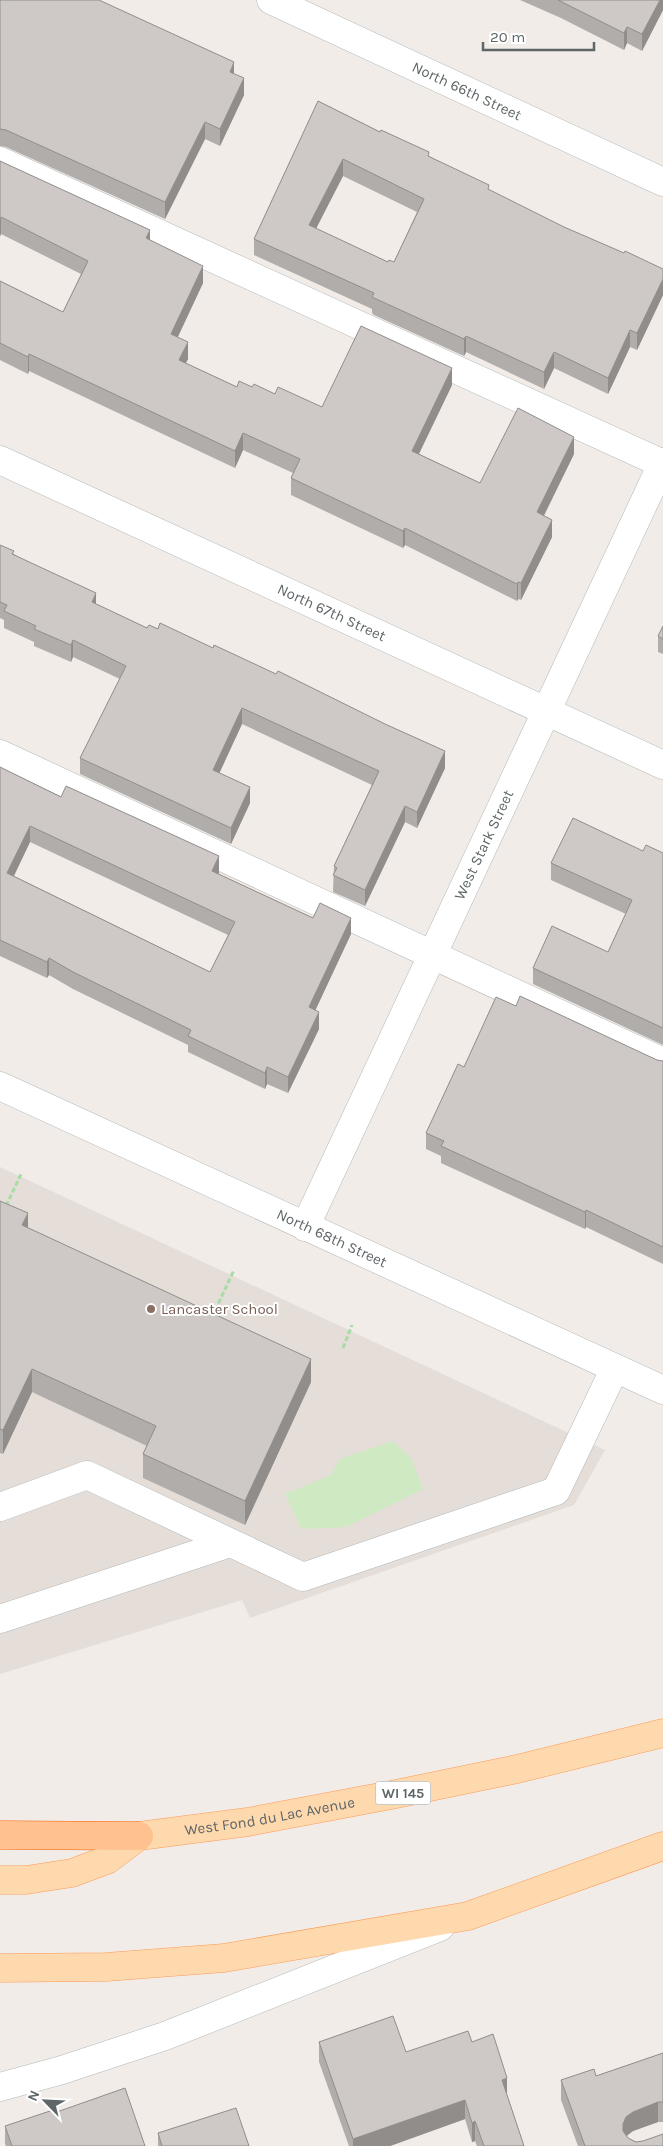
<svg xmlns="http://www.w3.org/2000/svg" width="663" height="2146" font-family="Karla,sans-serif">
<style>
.education{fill:#e4ddd8}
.green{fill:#cfeac2}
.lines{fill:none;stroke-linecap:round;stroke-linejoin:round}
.minor-casing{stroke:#b4babc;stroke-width:29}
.major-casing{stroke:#fb9b57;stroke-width:29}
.highway-casing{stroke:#f85f00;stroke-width:29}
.path{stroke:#a7dda5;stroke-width:3;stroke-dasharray:5 2.5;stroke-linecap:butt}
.minor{stroke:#fff;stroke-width:28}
.major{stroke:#ffd9ae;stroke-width:28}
.highway{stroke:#ffc190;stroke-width:28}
.wall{fill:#b1adaa;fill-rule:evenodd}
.shaded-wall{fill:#908d8b}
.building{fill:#cec9c6;stroke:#908d8b;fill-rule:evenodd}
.education-dot{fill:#8d6e63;stroke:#fff;stroke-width:2}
.labels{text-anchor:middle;stroke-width:4;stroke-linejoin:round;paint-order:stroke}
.shield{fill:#fff;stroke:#8e9495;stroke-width:1}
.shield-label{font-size:14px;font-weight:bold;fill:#5e6668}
.street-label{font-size:15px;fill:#5e6668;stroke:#fff}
.education-label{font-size:15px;fill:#785e54;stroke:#fff;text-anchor:start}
</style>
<rect width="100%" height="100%" fill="#f1ece7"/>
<path class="education" d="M0,1167L605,1450L574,1505L250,1618L242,1600L0,1674Z"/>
<path class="green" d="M393,1441L411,1458L423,1489L346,1527L301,1529L285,1494L331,1475L340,1459Z"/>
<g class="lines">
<g class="minor-casing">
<g id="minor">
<path id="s1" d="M271,0L663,182"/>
<path d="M0,161L663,464"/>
<path id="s2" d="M0,460L663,765"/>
<path d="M0,754L663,1062"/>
<path id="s3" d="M0,1086L663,1390"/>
<path id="s4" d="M305,1227L663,462"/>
<path d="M0,1507L87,1475L303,1577L556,1491L615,1368"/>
<path d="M0,1619L230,1543"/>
<path d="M0,2087L62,2070L165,2036L440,1927"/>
</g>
</g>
<g class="major-casing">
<g id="major">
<path id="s5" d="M0,1880H26L72,1873L107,1860L139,1836L248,1822L391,1795L517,1769L663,1733"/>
<path d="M0,1968L106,1967L224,1958L468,1916L663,1846"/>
</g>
</g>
<g class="highway-casing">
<path id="highway" d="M0,1835L139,1836"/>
</g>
<path class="path" d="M6,1206L22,1172
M212,1317L234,1270
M343,1348L352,1325"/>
<use href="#minor" class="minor"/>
<use href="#major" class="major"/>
<use href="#highway" class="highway"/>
</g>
<path class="wall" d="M0,0L234,74L244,95L220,146L205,139L165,219L6,147L0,146Z
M520,0H663V10L642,51L627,43L624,50L561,18Z
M318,101L429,156L489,190L663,279V295L637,350L630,347L608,394L554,368L544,389L466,352L464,356L374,315L372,313V309L254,255V239ZM343,176L417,212L394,262H388L316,229Z
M0,161L150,241L203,283L178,337L188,359L185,363L237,387H252L322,407L452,385L419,454L480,483L574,454L544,516L552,537L521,600L518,599L517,601L405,545L403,548L291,495V478L293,473L243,450L235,468L29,371L28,374L0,360V281L63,312L81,274L1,234Z
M0,545L14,554L96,604L445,768L417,828L405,822L365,906L333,892L334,866L372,785L242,724L219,773L250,803L231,844L80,774V758L120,679L73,657L71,662L34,646V642L4,628V620L0,618Z
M663,626V654L658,652V636Z
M0,767L219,873L218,874L313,918L351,934L315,1010L319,1029L288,1093L267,1084L265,1089L188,1052V1045L73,989L49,975L47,978L0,956ZM30,842L228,935L210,972L14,876Z
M643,851L663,853V1045L533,984V968L608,952L626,914L551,880V863Z
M516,1006L657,1060L663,1061V1264L586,1227L585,1229L441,1163V1156L426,1149V1133L464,1067Z
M0,1201L28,1228L311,1382L245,1525L143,1478V1454L147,1446L32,1392L3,1454L0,1453Z
M319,2042L406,2052L472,2042L507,2095L524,2146H477L475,2141L472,2142L465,2119L390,2146H349L319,2062Z
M663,2053V2122H658L633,2131L627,2136L628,2138L636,2142L663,2146H578L561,2100V2080L596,2076Z
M54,2113L145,2146H6L5,2144V2126Z
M158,2133L249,2146H158Z"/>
<path class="shaded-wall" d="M660,0H663V10L642,51V34Z
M627,27V43L624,50V33Z
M234,62V79L230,72Z
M244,78V95L220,146V129Z
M205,122V139L165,219V202Z
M343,159V176L309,242V225Z
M1,217V234L0,237V220Z
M150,230V247L146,238Z
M203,266V283L171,351V334Z
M663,279V295L637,350V333Z
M630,330V347L608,394V378Z
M466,336V352L464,356V339Z
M188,342V359L179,377V360Z
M554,352V368L544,389V372Z
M29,354V371L28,374V357Z
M452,368V385L412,468V451Z
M243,433V450L235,468V451Z
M574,437V454L537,529V512Z
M552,520V537L521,600V583Z
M405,528V545L403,548V531Z
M518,582V599L517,601V584Z
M96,593V610L92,602Z
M73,640V657L71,662V645Z
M242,708V724L213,787V770Z
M445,751V768L417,828V812Z
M250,787V803L231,844V828Z
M405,806V822L365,906V890Z
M30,826V842L7,890V873Z
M219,856V873L212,887V871Z
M351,918V934L309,1024V1007Z
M49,958V975L47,978V962Z
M319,1012V1029L288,1093V1077Z
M267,1067V1084L265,1089V1073Z
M586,1210V1227L585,1229V1212Z
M28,1213V1237L22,1225Z
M311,1359V1382L245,1525V1501Z
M32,1369V1392L3,1454V1430Z
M507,2078V2098L502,2080Z
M465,2100V2119L390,2146H353V2139Z
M658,2102V2122L633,2131L626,2136L623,2144V2124L626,2117L633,2112Z
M475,2121V2141L472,2142V2123Z"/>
<path class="building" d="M0,0H99L234,62L230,72L244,78L220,129L205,122L165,202L6,130L0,129Z
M558,0H660L642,34L627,27L624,33Z
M318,101L380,132L381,130L429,152L428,156L489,185L488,189L564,227L624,253L625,251L663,269V279L637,333L630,330L608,378L554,352L544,372L466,336L464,339L374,298L372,297L374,293L254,239ZM343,159L424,199L394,262L389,260L388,262L309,225Z
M0,161L150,230L146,238L203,266L171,334L188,342L179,360L237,387L239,381L252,387L254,384L275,394L278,387L322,407L361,326L452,368L412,451L480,483L518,408L574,437L537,512L552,520L521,583L518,582L517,584L405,528L403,531L291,478L300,459L243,433L235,451L29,354L28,357L0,343V281L63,312L88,261L1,217L0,220Z
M0,545L14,551L12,554L96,593L92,602L147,628L149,625L158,629L160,623L213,648L214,645L276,674L278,671L385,724L445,751L417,812L405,806L365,890L333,875L337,868L334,866L379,771L242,708L213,770L250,787L231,828L80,758L126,666L73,640L71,645L34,629L36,626L4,611L7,605L0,602Z
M663,626V639L658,636Z
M0,767L61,797L66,786L219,856L212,871L313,918L320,903L351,918L309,1007L319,1012L288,1077L267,1067L265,1073L188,1036L191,1030L73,972L49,958L47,962L0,940ZM30,826L235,922L210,972L7,873Z
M573,818L643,851L646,845L663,853V1028L533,968L552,926L608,952L632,900L551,863Z
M520,996L657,1060L663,1061V1247L586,1210L585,1212L441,1146L444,1141L426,1133L458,1064L464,1067L496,997L516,1006Z
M0,1201L28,1213L22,1225L311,1359L245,1501L143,1454L156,1426L32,1369L3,1430L0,1429Z
M393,2016L406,2052L468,2031L472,2042L493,2034L507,2078L502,2080L524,2146H484L475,2121L472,2123L465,2100L353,2139L319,2042Z
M663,2053V2102H658L633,2112L626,2117L623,2124V2131L628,2138L636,2142L643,2141L663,2134V2146H585L561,2080L594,2069L596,2076Z
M125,2088L145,2146H12L5,2126L53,2110L54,2113Z
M236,2108L249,2146H162L158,2133Z"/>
<circle class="education-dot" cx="151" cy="1309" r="5"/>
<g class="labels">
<rect class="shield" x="375.5" y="1781.5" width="55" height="23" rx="4"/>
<g class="shield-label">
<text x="403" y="1798">WI 145</text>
</g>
<g class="street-label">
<text dy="5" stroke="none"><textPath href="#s1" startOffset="216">North 66th Street</textPath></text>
<text dy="5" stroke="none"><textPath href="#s2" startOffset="365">North 67th Street</textPath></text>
<text dy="5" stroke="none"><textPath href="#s4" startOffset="422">West Stark Street</textPath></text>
<text dy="5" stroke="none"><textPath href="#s3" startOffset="365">North 68th Street</textPath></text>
<text dy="5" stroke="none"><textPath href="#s5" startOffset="282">West Fond du Lac Avenue</textPath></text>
</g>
<g class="education-label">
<text x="161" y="1314">Lancaster School</text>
</g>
</g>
<g transform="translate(45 2101) rotate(294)" stroke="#ffffff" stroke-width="4" paint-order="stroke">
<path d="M0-4L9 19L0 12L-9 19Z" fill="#5e6668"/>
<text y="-8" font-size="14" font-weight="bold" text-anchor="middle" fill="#5e6668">N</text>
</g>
<path d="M483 42v8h111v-8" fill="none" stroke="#5e6668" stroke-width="2.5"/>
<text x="490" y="42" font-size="15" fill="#5e6668" stroke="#ffffff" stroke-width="4" paint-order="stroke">20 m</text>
</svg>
